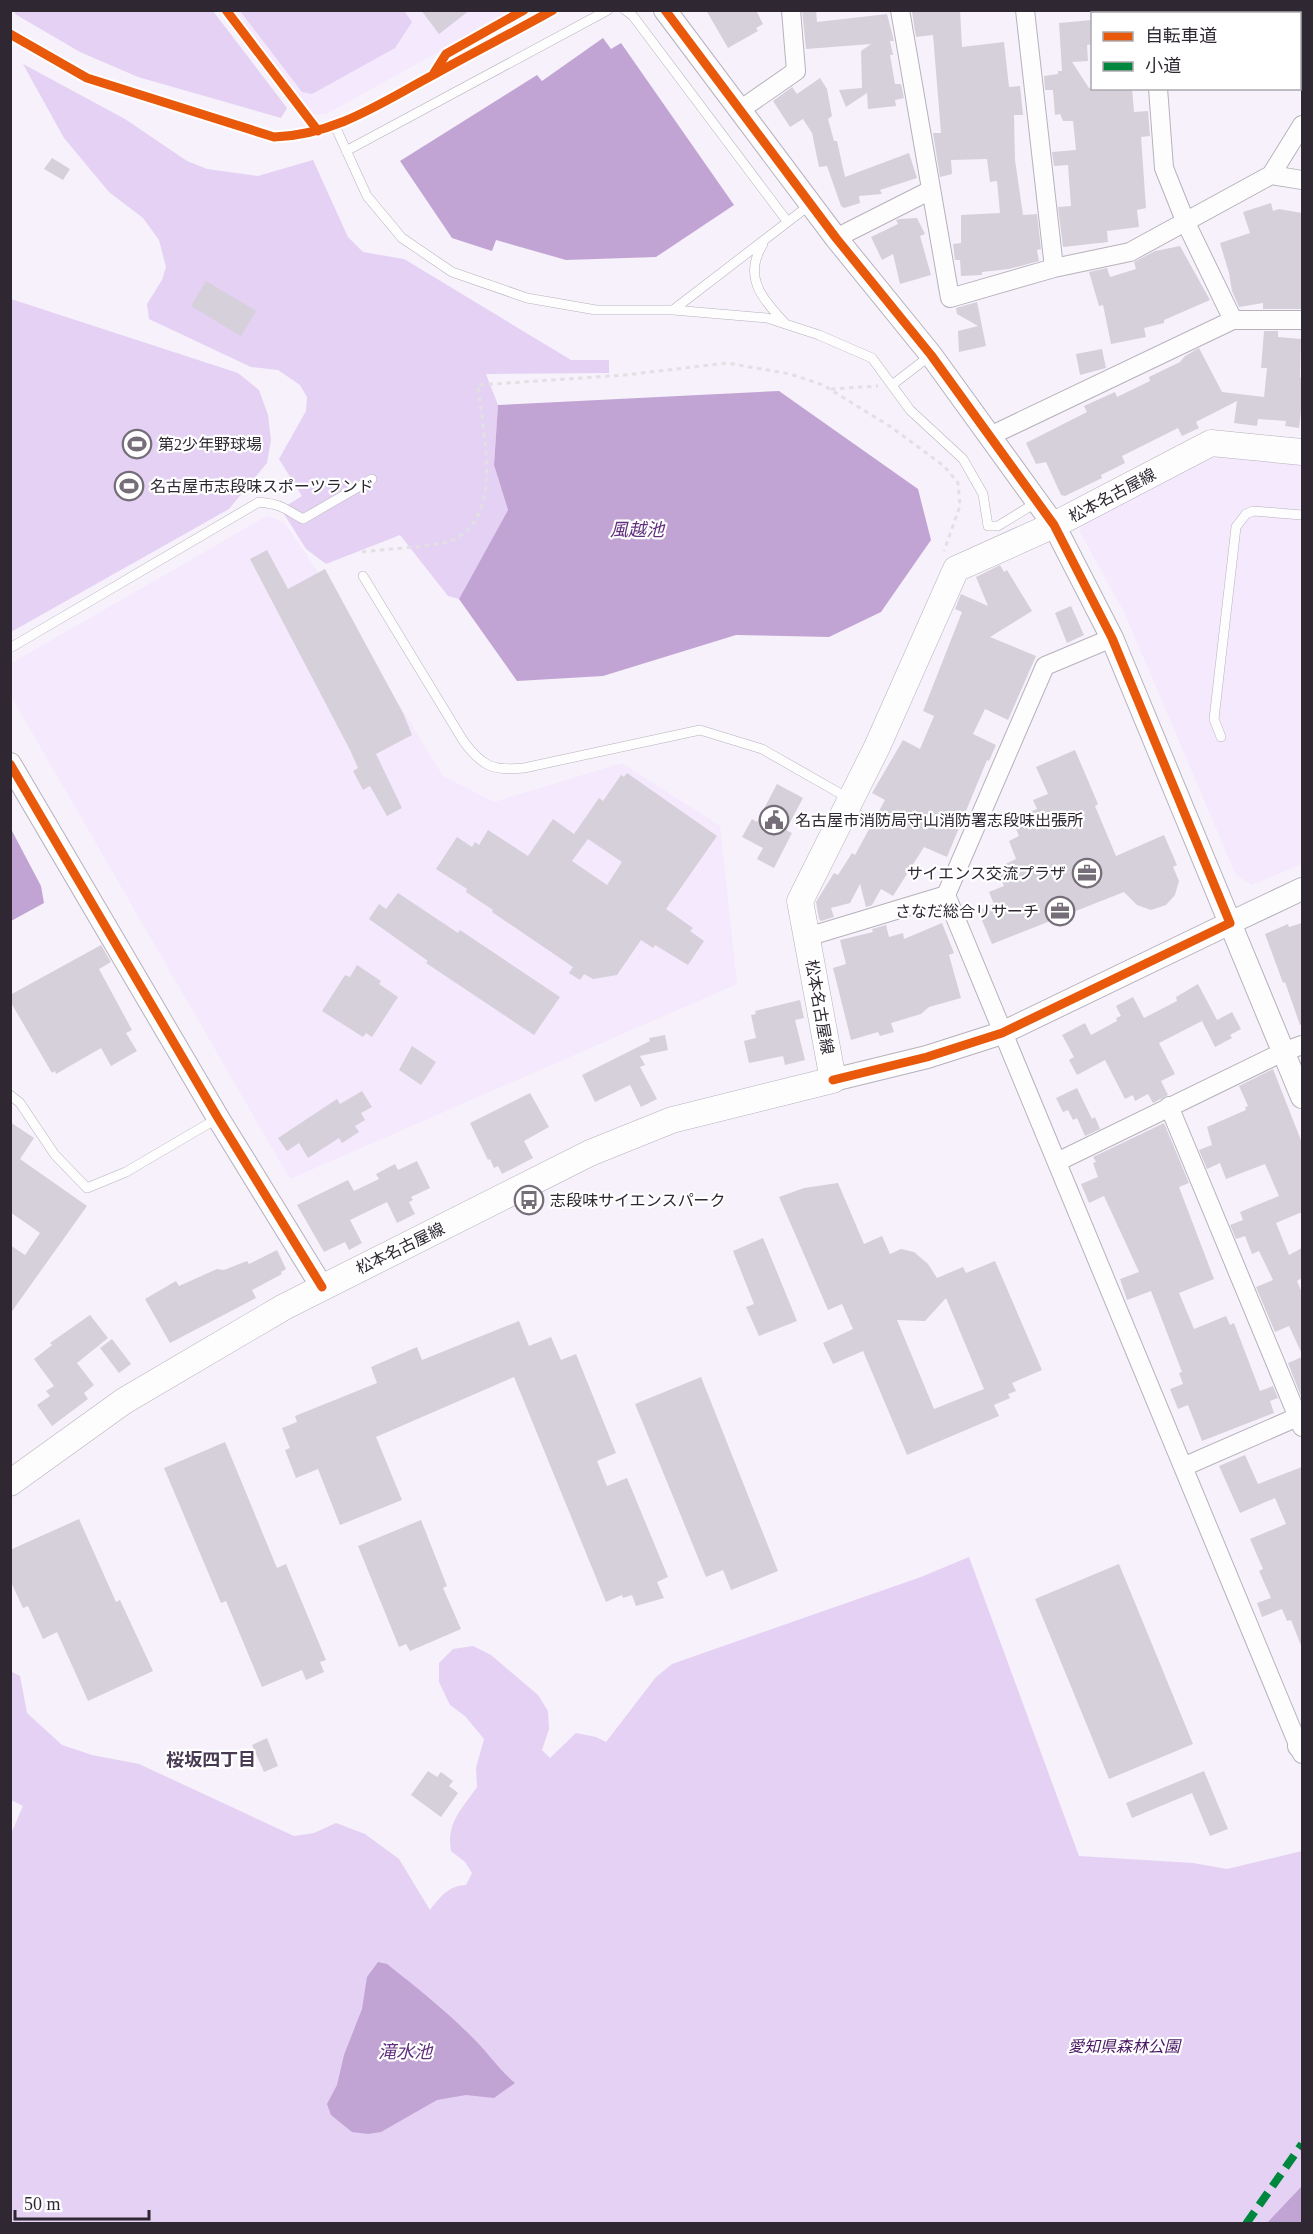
<svg xmlns="http://www.w3.org/2000/svg" width="1313" height="2234" font-family="'Times New Roman','Noto Sans JP',serif">
<style>
.built{fill:#f4e9fd}
.green{fill:#e4d1f3}
.water{fill:#c1a4d4}
.building{fill:#d6d0da;fill-rule:evenodd}
.lines{fill:none;stroke-linecap:round;stroke-linejoin:round}
.service-casing{stroke:#b6b1bb;stroke-width:10}
.minor-casing{stroke:#b6b1bb;stroke-width:20}
.tertiary-casing{stroke:#b6b1bb;stroke-width:24}
.secondary-casing{stroke:#b6b1bb;stroke-width:27}
.path{stroke:#e2e0e3;stroke-width:3;stroke-dasharray:4.5 4.5;stroke-linecap:butt}
.service{stroke:#fefdfe;stroke-width:9}
.minor{stroke:#fefdfe;stroke-width:18}
.tertiary{stroke:#fefdfe;stroke-width:22}
.secondary{stroke:#fefdfe;stroke-width:26}
.quiet{stroke:#00873e;stroke-width:8;stroke-dasharray:15 8;stroke-linecap:butt}
.cycleway-casing{stroke:#fff;stroke-width:13}
.cycleway{stroke:#e8590c;stroke-width:9}
.labels{text-anchor:middle;stroke-width:4.5;stroke-linejoin:round;paint-order:stroke}
.poi-label{font-size:16px;fill:#2f2833;stroke:#fff;text-anchor:start}
.street-label{font-size:16px;fill:#2f2833;stroke:#fff}
.park-label{font-size:16px;font-style:italic;fill:#481562;stroke:#fff}
.water-label{font-size:18px;font-style:italic;fill:#612f7d;stroke:#fff}
.neighbourhood-label{font-size:18px;font-weight:bold;fill:#493b53;stroke:#fff}
</style>
<rect width="100%" height="100%" fill="#f6f1fb"/>
<path class="built" d="M232,11H513L326,114L310,115Z
M1210,455L1302,461V864L1252,885L1236,875L1124,612L1080,532L1082,522Z
M267,516L284,522L316,569L443,776L494,802L622,763L720,826L737,984L290,1179L11,696L10,664Z"/>
<path class="green" d="M15,10L213,11L287,108L281,118L138,77L80,52L15,14Z
M240,11H404L412,22L395,48L312,94L302,92Z
M23,64L125,119L187,161L207,169L258,176L313,160L348,237L363,252L404,259L571,360H609V373L486,374L498,405L494,465L508,510L459,599L448,596L400,535L326,564L306,549L281,509L302,496L279,459L306,411L307,397L300,385L278,370L251,367L149,319L147,304L162,280L166,267L159,240L143,218L109,192L64,138Z
M11,299L238,373L259,390L268,415L271,440L267,463L229,509L11,632Z
M969,1557L1079,1856L1193,1863L1227,1869L1302,1851V2223H11L10,1836L23,1806L11,1800L10,1671L20,1676L27,1713L62,1745L92,1755L139,1764L294,1836L314,1833L336,1823L365,1834L399,1859L430,1910C440,1897 448,1886 466,1885L472,1873L465,1862L451,1851C446,1823 462,1809 477,1787L476,1768L484,1739L465,1716L450,1705L439,1682V1663L453,1649L473,1646L491,1655L538,1695L548,1711L549,1729L542,1750L550,1758L576,1733L596,1737L606,1742L656,1677L672,1664L921,1577Z"/>
<path class="water" d="M603,38L611,49L621,43L734,205L656,257L566,260L496,240L492,251L452,238L400,161L537,75L542,81Z
M779,391L918,489L931,540L881,612L829,637L736,635L603,676L517,681L459,599L508,510L494,465L498,405Z
M11,829L41,886L44,903L11,921Z
M378,1962L387,1964C416,1987 445,2010 471,2036C487,2051 498,2069 515,2083L494,2098L466,2095L437,2100L381,2132L368,2134L352,2132L331,2115L327,2104L337,2085L344,2055L362,2009L367,1977Z
M1302,2186V2223H1267Z"/>
<path class="building" d="M421,10H470L439,34Z
M706,10H756L763,24L756,28L758,31L728,48Z
M802,10H816L817,22L887,14L894,41H890L893,55H890L895,84H901L904,98L895,100L896,106L868,109L867,93L846,107L839,90L862,88L861,51L871,44L806,49Z
M923,10H960L962,47L1004,42L1009,87L1020,86L1023,115H1014L1015,160L1023,215L1037,214L1041,249L1037,250L1039,261L1009,269L982,272V275L961,276L960,260H955L953,244L961,243V215L1000,213L997,181L990,182L987,159L951,160L952,174L940,177L933,133H941L933,35L916,37L912,12Z
M1092,20V44L1087,45L1088,61L1072,62L1089,88H1132L1134,112L1148,111L1150,136L1141,137L1146,208L1137,210L1139,227L1107,231L1108,242L1063,247L1058,207L1071,206L1068,165L1054,166L1052,152L1076,150L1073,121H1063L1060,114L1055,115L1053,90H1045L1044,76L1058,74V71H1062L1059,23Z
M820,78L827,89L832,116L828,119L834,141H837L845,177L909,153L917,178L880,190L882,194L859,196L860,203L844,208L841,206L827,166L819,167L812,133L803,119L790,127L773,101L792,87L797,94Z
M52,158L70,169L63,180L44,169Z
M1271,203L1273,211L1279,209L1302,213V309H1263V303L1239,307L1232,291L1229,273L1220,243L1250,233L1243,212Z
M917,218L925,234L920,236L931,275L900,284L893,254L882,260L871,237L898,224L896,220L899,219Z
M1180,246L1210,300L1164,320V323L1144,328L1146,337L1111,344L1103,305L1099,306L1089,272L1107,268L1110,277L1136,269L1134,262L1155,251Z
M206,281L256,311L241,336L191,306Z
M977,302L986,346L959,352L958,331L978,326L957,314L956,308Z
M1264,331H1278V337L1301,339L1300,377L1302,378V402L1299,428L1285,426L1286,421L1258,419L1257,426L1234,423L1237,401L1196,422L1199,428L1182,436L1178,428L1122,456L1125,463L1101,475L1102,478L1065,496L1061,495L1046,462L1036,464L1026,443L1087,412L1084,406L1115,392L1117,397L1150,381L1149,377L1180,362L1185,356L1199,348L1222,392L1264,397L1267,368H1261Z
M1102,349L1106,368L1080,375L1076,354Z
M267,550L288,589L325,569L403,713L412,735L376,754L402,808L387,816L370,786L363,790L353,771L358,768L350,750L250,559Z
M1000,565L1004,572L1007,570L1032,611L990,637L1036,656L1008,720L985,709L973,734L996,745L989,761L987,760L947,857L924,847L893,896L881,889L872,905L866,907L860,884L850,903L831,908L834,917L821,921L819,919L816,902L834,873L838,875L852,853L855,855L885,800L872,793L903,740L920,749L934,716L923,711L962,612L955,609L961,594L988,606L976,577Z
M1071,606L1084,635L1067,643L1055,613Z
M1075,750L1098,804L1095,806L1116,856L1164,835L1177,865L1173,867L1179,881L1175,895L1166,905L1151,910L1137,905L1124,892L992,944L978,911L994,904L989,892L1004,886L997,868L1016,859L1009,841L1019,836L1014,824L1034,816L1032,811L1037,809L1033,800L1048,794L1036,767Z
M627,773L717,836L666,909L693,928L690,931L704,941L688,965L655,945L653,948L641,940L617,975L593,979L584,974L580,980L569,973L573,967L492,912L493,910L466,892L467,889L436,869L457,837L472,847L475,842L479,845L488,830L528,856L553,819L574,834L599,798L603,801L621,775L624,777ZM588,839L622,862L607,885L572,861Z
M777,784L803,798L786,830L792,833L774,868L757,859L763,848L742,837L752,819L757,822Z
M398,893L458,933L460,930L560,997L534,1035L426,963L428,961L369,919L379,904L386,909Z
M942,923L954,953L949,955L961,998L929,1007L921,1014L891,1023L894,1032L880,1036L878,1032L851,1040L833,968L846,964L840,940L873,932L872,929L886,925L889,937L903,933L904,939Z
M1302,923V1025H1300L1285,982L1283,983L1265,934L1288,924L1289,927Z
M101,945L111,962L99,969L132,1030L126,1033L137,1051L111,1066L101,1048L56,1074L55,1071L52,1073L10,1001V995Z
M357,965L381,981L379,984L398,997L372,1037L366,1033L363,1037L322,1011L345,975L350,977Z
M1198,984L1217,1020L1232,1012L1241,1029L1230,1035L1232,1038L1215,1047L1202,1021L1159,1043L1175,1074L1161,1081L1168,1095L1153,1103L1148,1094L1135,1101L1133,1095L1125,1099L1105,1060L1077,1075L1069,1060L1074,1057L1062,1035L1085,1023L1091,1035L1117,1021L1116,1018L1121,1016L1116,1006L1133,997L1144,1018L1177,1001L1176,997Z
M800,1000L804,1018L795,1020L805,1060L785,1065L783,1056L749,1063L744,1041L756,1038L751,1015L756,1014L755,1011Z
M665,1035L668,1050L640,1056L645,1065L640,1067L657,1099L641,1107L630,1085L595,1102L582,1075L650,1041L649,1038Z
M412,1046L436,1062L421,1085L399,1070Z
M1273,1069L1302,1143V1212L1276,1223L1289,1255L1302,1248V1278L1297,1281L1302,1293V1354L1289,1326L1275,1332L1256,1287L1273,1280L1259,1251L1252,1254L1245,1236L1236,1239L1230,1225L1243,1220L1240,1212L1279,1196L1265,1164L1226,1179L1220,1163L1207,1169L1199,1150L1212,1145L1207,1127L1246,1110L1245,1107L1248,1106L1239,1086Z
M1077,1088L1092,1119L1095,1117L1100,1129L1085,1136L1077,1118L1073,1120L1068,1110L1063,1112L1056,1098Z
M362,1091L372,1107L361,1113L365,1120L355,1126L359,1132L342,1143L339,1138L308,1158L299,1143L287,1151L278,1138L337,1099L340,1104Z
M530,1093L549,1127L524,1141L533,1158L502,1174L498,1166L494,1168L490,1159L488,1160L470,1123Z
M10,1122L34,1138L20,1159L87,1206L10,1314V1245L25,1255L40,1233L10,1212Z
M1164,1123L1189,1183L1179,1187L1214,1279L1179,1293L1194,1329L1226,1316L1230,1325L1234,1323L1260,1391L1273,1386L1278,1398L1270,1401L1274,1413L1202,1441L1188,1405L1178,1409L1170,1389L1183,1384L1179,1373L1182,1372L1151,1291L1127,1300L1120,1279L1139,1272L1104,1196L1089,1203L1081,1184L1098,1177L1093,1163L1096,1162L1093,1157Z
M417,1161L430,1188L411,1197L413,1200L409,1202L415,1214L397,1223L387,1202L350,1220L362,1243L349,1250L345,1242L324,1252L297,1205L348,1180L354,1191L379,1179L376,1174L395,1164L398,1170Z
M838,1183L864,1244L882,1236L890,1254L901,1249L914,1252L928,1264L937,1278L963,1267L966,1273L995,1261L1042,1370L1012,1383L1016,1391L1008,1394L1010,1398L994,1405L999,1416L907,1455L863,1351L833,1364L823,1343L853,1329L842,1304L828,1310L779,1197L804,1188ZM946,1298L984,1389L934,1409L897,1320L925,1321Z
M763,1238L797,1321L759,1336L746,1307L754,1304L733,1251Z
M277,1250L286,1269L281,1272L282,1274L252,1290L256,1298L170,1343L145,1299L176,1281L179,1286L217,1269L224,1270L247,1261L249,1264Z
M90,1315L108,1338L77,1363L94,1385L84,1393L88,1399L52,1426L37,1405L50,1396L46,1391L54,1386L34,1359L52,1345L50,1343Z
M519,1321L529,1346L551,1337L561,1360L576,1354L616,1453L597,1461L607,1486L627,1478L668,1577L657,1582L664,1598L636,1606L632,1595L623,1598L622,1595L606,1602L514,1377L376,1437L402,1500L340,1525L318,1469L296,1478L285,1450L290,1448L282,1428L297,1422L295,1416L377,1383L371,1367L417,1347L422,1360Z
M112,1339L131,1364L119,1373L100,1348Z
M1302,1357V1399L1288,1363Z
M701,1377L778,1571L731,1590L723,1570L706,1577L635,1404Z
M225,1442L277,1568L286,1564L326,1660L320,1662L324,1672L306,1680L302,1670L262,1687L226,1601L221,1603L164,1468Z
M1245,1455L1258,1484L1302,1467V1648L1291,1620L1287,1621L1282,1609L1262,1617L1257,1603L1271,1598L1259,1571L1263,1569L1250,1539L1286,1524L1275,1498L1240,1513L1219,1466Z
M79,1519L116,1602L120,1600L153,1671L88,1701L57,1632L43,1639L28,1606L23,1608L10,1580V1550Z
M421,1520L447,1586L443,1588L461,1629L410,1651L406,1644L399,1647L358,1546Z
M1119,1564L1193,1744L1109,1779L1035,1599Z
M267,1738L278,1766L264,1772L252,1745Z
M428,1771L437,1777L441,1772L453,1781L449,1786L458,1793L441,1817L411,1795Z
M1204,1771L1228,1829L1210,1836L1192,1793L1132,1818L1126,1803Z"/>
<g class="lines">
<g class="service-casing">
<path id="service" d="M625,10L633,16L787,221
M335,126L367,196L402,238L452,272L527,298L596,310H673L811,204
M346,151L608,10
M763,244C743,276 761,298 784,322
M673,310L767,318L819,335L872,358L910,410L963,459L983,494L988,526H998L1037,502
M892,385L931,355
M363,576L464,742C483,767 493,771 524,768L700,730L762,749L848,798
M10,648L259,502C284,505 283,508 303,519L372,479
M1221,737L1214,719L1236,527L1246,514L1253,511L1302,515
M10,1095L20,1103L55,1155L87,1188L126,1172L218,1118"/>
</g>
<g class="minor-casing">
<path id="minor" d="M900,10L950,298L1054,268L1130,252L1271,175L1302,125
M1025,10L1054,268
M1150,10V14
M1261,14L1266,10
M1158,88L1164,168L1186,223L1233,320
M740,110L796,71L791,10
M1271,175L1302,180
M836,238L931,190
M990,436L1233,320H1302
M1112,638L1045,666L946,895L1302,1754
M807,937L946,895
M1169,1106L1302,1427
M1057,1162L1283,1052L1302,1045
M1183,1467L1302,1415"/>
</g>
<g class="tertiary-casing">
<path id="tertiary" d="M665,10L836,238L931,355L1054,525L1112,638L1230,923L1002,1033L927,1057L833,1080
M10,764L218,1118L322,1287
M1302,889L1230,923L1302,1097
M1299,1746L1302,1744"/>
</g>
<g class="secondary-casing">
<path id="secondary" d="M10,1483L124,1401L284,1307L590,1153L672,1120L833,1080L800,901L877,747L956,569L1054,525L1211,443L1302,452"/>
</g>
<path class="path" d="M226,10L318,131
M831,389L878,386
M362,552C384,549 432,547 450,541C506,520 482,430 478,385L625,375L727,363L790,374L823,385L891,427L944,466L958,483L960,506L944,551"/>
<use href="#service" class="service"/>
<use href="#minor" class="minor"/>
<use href="#tertiary" class="tertiary"/>
<use href="#secondary" class="secondary"/>
<path class="quiet" d="M1246,2224L1302,2144"/>
<g class="cycleway-casing">
<path id="cycleway" d="M226,10L318,131
M665,10L836,238L931,355L1054,525L1112,638L1230,923L1002,1033L927,1057L833,1080
M10,34L87,78L274,137C336,135 382,102 435,74C474,52 514,32 553,10
M434,73L446,54L524,10
M10,764L218,1118L322,1287"/>
</g>
<use href="#cycleway" class="cycleway"/>
</g>
<defs>
<g id="stadium-ring" transform="scale(1.5)"><circle r="9.5" fill="#fff" stroke="#756e79" stroke-width="1.5"/><path d="M0-5a6.5 5 0 1 0 0 10a6.5 5 0 1 0 0-10ZM-3.5-1.8h7v3.6h-7Z" fill="#756e79"/></g>
<g id="civic-ring" transform="scale(1.5)"><circle r="9.5" fill="#fff" stroke="#756e79" stroke-width="1.5"/><path d="M-.6-6.5H3V-4.5H.6V-3L4-1V1h2V6H-6V1h2V-1L-.6-3ZM-1.2 2.5V6h2.4V2.5Z" fill="#756e79"/></g>
<g id="office-ring" transform="scale(1.5)"><circle r="9.5" fill="#fff" stroke="#756e79" stroke-width="1.5"/><path d="M-6-3h4V-5.5h4V-3h4V5H-6ZM-1-4.5V-3h2v-1.5ZM-6 0V1H6V0Z" fill="#756e79"/></g>
<g id="bus-ring" transform="scale(1.5)"><circle r="9.5" fill="#fff" stroke="#756e79" stroke-width="1.5"/><path d="M-5-6H5V4H4V6H2V4H-2V6H-4V4H-5ZM-3.5-4V0h7V-4ZM-3.5 1.2v1.5H-2V1.2ZM2 1.2v1.5H3.5V1.2Z" fill="#756e79"/></g>
</defs>
<g fill-rule="evenodd">
<use href="#stadium-ring" x="137" y="444"/>
<use href="#stadium-ring" x="129" y="486"/>
<use href="#civic-ring" x="774" y="820"/>
<use href="#office-ring" x="1087" y="873"/>
<use href="#office-ring" x="1060" y="911"/>
<use href="#bus-ring" x="529" y="1200"/>
</g>
<g class="labels">
<g class="poi-label">
<text x="158" y="450">第2少年野球場</text>
<text x="150" y="492">名古屋市志段味スポーツランド</text>
<text x="795" y="826">名古屋市消防局守山消防署志段味出張所</text>
<text x="1066" y="879" text-anchor="end">サイエンス交流プラザ</text>
<text x="1039" y="917" text-anchor="end">さなだ総合リサーチ</text>
<text x="550" y="1206">志段味サイエンスパーク</text>
</g>
<g class="street-label">
<text transform="translate(1112 495) rotate(-28)" y="6">松本名古屋線</text>
<text transform="translate(820 1007) rotate(80)" y="6">松本名古屋線</text>
<text transform="translate(400 1248) rotate(-26)" y="6">松本名古屋線</text>
</g>
<g class="park-label">
<text x="1124" y="2052">愛知県森林公園</text>
</g>
<g class="water-label">
<text x="637" y="536">風越池</text>
<text x="405" y="2058">滝水池</text>
</g>
<g class="neighbourhood-label">
<text x="211" y="1766">桜坂四丁目</text>
</g>
</g>
<rect width="1313" height="2234" fill="none" stroke="#2f2833" stroke-width="24"/>
<rect x="1091" y="12" width="210" height="78" fill="#ffffff" stroke="#aca9ad" stroke-width="1.5"/>
<rect x="1103" y="32" width="30" height="9" fill="#e8590c" stroke="#aca9ad" stroke-width="1.5"/>
<text x="1145" y="42" font-size="18" fill="#2f2833">自転車道</text>
<rect x="1103" y="62" width="30" height="9" fill="#00873e" stroke="#aca9ad" stroke-width="1.5"/>
<text x="1145" y="72" font-size="18" fill="#2f2833">小道</text>
<path d="M15 2210v9h134v-9" fill="none" stroke="#2f2833" stroke-width="3"/>
<text x="24" y="2210" font-size="18" fill="#2f2833" stroke="#ffffff" stroke-width="4.5" paint-order="stroke">50 m</text>
</svg>
